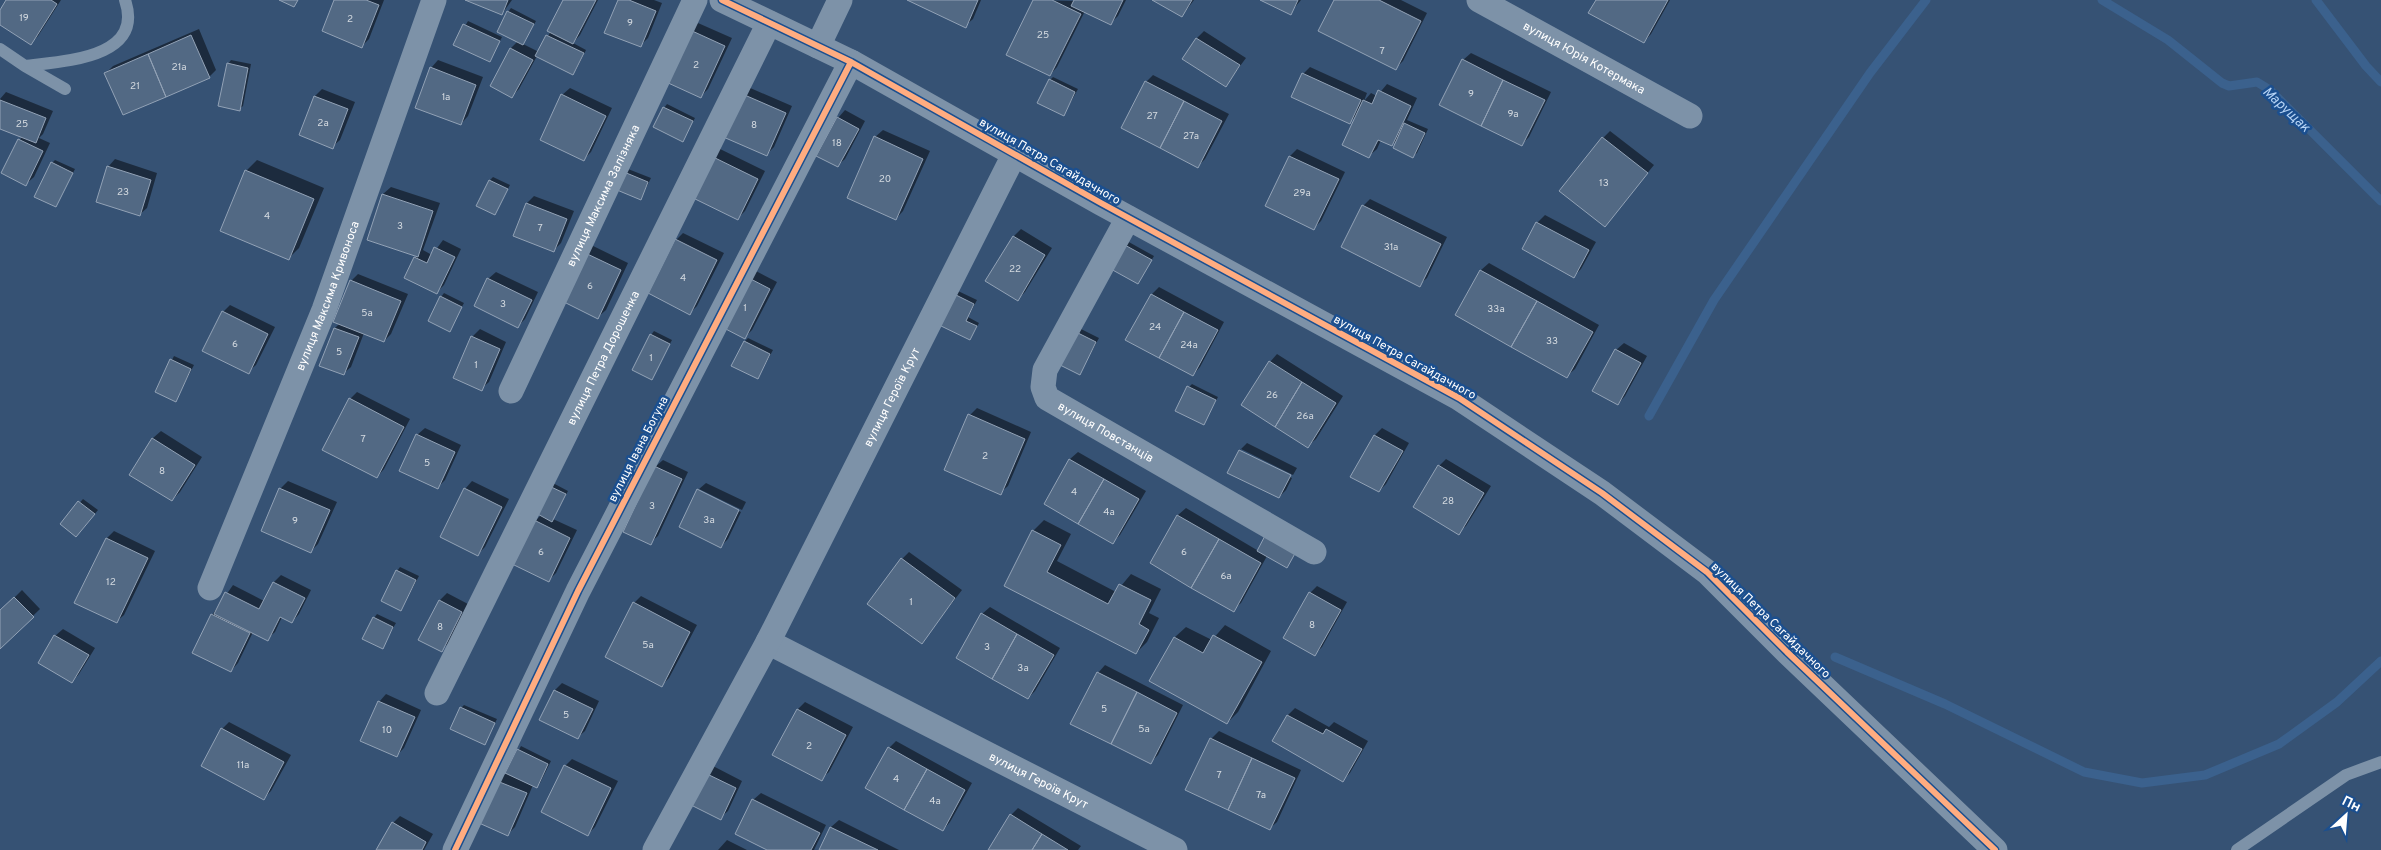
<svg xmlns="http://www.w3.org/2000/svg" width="2381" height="850" font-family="Overpass,sans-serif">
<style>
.shadow{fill:#0007}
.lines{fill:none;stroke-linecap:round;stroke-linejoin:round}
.stream{stroke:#3b618d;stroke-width:9}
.building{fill:#526984;stroke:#92a2b6}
.lane{stroke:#7d92a8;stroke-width:12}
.street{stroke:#7d92a8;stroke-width:25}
.cycleway-casing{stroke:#1b4f8f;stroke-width:9}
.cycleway{stroke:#ffac80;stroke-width:6}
.labels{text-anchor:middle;stroke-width:5;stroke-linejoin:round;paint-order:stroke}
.number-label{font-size:10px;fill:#d4dae0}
.street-label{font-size:12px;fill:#fff;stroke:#1b4f8f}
.water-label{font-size:14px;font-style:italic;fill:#b5d3f5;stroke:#1b4f8f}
</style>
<rect width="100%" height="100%" fill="#365274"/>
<path class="shadow" d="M8,0H61L38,36L31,43L0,24V12Z
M336,0H384L369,39L362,46Z
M468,0H512L502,14Z
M564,0H598L580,35L573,43L586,50L576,70L573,73L537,56L519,89L512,96L491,85L511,48L518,41L508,12L511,8L536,21L523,44L539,52L551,31Z
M619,0H654L662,3L648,38L640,46Z
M910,0H981L973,19L965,26Z
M1034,0L1075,1L1126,0L1118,16L1110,24L1085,11L1057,67L1050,75Z
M1154,0H1194L1182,16Z
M1263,0H1301L1290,13Z
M1335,0H1401L1427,13L1403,61L1396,68Z
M1597,0H1670L1651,34L1644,42Z
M468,21L502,37L490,61L455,44Z
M698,23L732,38L708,89L701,96L691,30Z
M199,29L216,70L209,77L106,73L113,66Z
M1204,31L1246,58L1226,85L1197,38Z
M1471,53L1551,92L1529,137L1522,144L1463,60Z
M231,60L251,64L243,106L239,109L228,64Z
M438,60L483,77L468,116L461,124L431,68Z
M1310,67L1367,93L1364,101L1371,93L1377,96L1387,84L1417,98L1407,120L1428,129L1417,153L1413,156L1399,138L1392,145L1381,140L1377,149L1369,156L1357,115L1350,122L1303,74Z
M1153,75L1229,114L1205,159L1198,166L1146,82Z
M1053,77L1078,89L1064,114L1050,80Z
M748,87L792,106L774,147L767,154L723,135Z
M570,88L612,108L591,152L584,159L562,95Z
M322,89L355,102L340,140L332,147L315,96Z
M6,92L53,111L43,134L39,138L50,143L34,177L26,184L3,173L22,136L0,127V99Z
M667,104L695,118L682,140L664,108Z
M845,110L865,121L845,159L837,166L838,118Z
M883,130L930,151L903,211L896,219L875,137Z
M1610,131L1654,165L1605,225L1603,138Z
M718,148L765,171L745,211L738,218L710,156Z
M1297,149L1345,172L1321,221L1314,228L1267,205L1290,156Z
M115,159L157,173L147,208L139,215L108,167Z
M55,160L75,169L56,206L52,163Z
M257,160L324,188L299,248L289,258L246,171Z
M628,169L651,178L641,198L618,189Z
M493,177L510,185L495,214L490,180Z
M391,187L440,203L423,250L432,255L443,240L461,249L444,285L437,292L415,258L417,255L368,239L383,194Z
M534,196L574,211L561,243L554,250L515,235L527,203Z
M1370,199L1447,237L1427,278L1419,285L1363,206Z
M1545,215L1596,242L1581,269L1574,276L1523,249L1537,223Z
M1021,229L1052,248L1025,292L1018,299L987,281L1014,236Z
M683,233L724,253L697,306L690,313L676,240Z
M1127,241L1154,256L1138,283L1110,268Z
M589,244L628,263L606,310L598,317L559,299Z
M1489,263L1599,325L1575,369L1567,376L1457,315L1481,270Z
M754,270L777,282L752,330L745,337Z
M496,272L538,292L525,319L518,326L488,279Z
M358,274L408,294L391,334L384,341L364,333L351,367L343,374L321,365L335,328L340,323L351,281Z
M1159,287L1224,322L1200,367L1193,375L1152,294Z
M958,291L977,300L968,317L979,323L970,339L940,325Z
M444,293L464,303L449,330L441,297Z
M230,305L275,327L256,365L248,372L223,312Z
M1079,328L1099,338L1080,373Z
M480,329L506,342L489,382L481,389L472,337Z
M654,331L672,340L652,378L651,335Z
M748,338L773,350L758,378L745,341Z
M1624,343L1647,356L1625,396L1618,404L1616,350Z
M1277,354L1343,396L1316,439L1308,446L1270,362Z
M174,356L194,365L176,400L156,391Z
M1192,384L1218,397L1203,424L1189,387Z
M357,392L410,419L384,469L377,477L350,399Z
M977,408L1031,432L1008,486L1000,493L970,415Z
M425,428L461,445L445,480L438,487L417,435Z
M1382,428L1409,443L1386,484L1379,491L1352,476L1375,435Z
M161,431L202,457L180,492L172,500L131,474L153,438Z
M1247,443L1297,468L1293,475L1241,449Z
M1241,449V452L1292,478L1286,490L1279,497L1229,472Z
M1078,452L1146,491L1120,535L1113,542L1045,503L1070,459Z
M1446,459L1491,486L1466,526L1458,533L1439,466Z
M663,460L688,472L658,536L650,543L655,467Z
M288,481L337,502L318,544L311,551L262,530L280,489Z
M472,481L509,499L485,547L478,554L465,489Z
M551,482L568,491L553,519L577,530L556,573L548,581L535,521L541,515Z
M706,483L746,502L742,510L699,489Z
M699,489V492L741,512L728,539L721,546L698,490Z
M83,499L98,510L80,532L61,524Z
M1186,508L1267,556L1241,603L1233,610L1151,563L1178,515Z
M1044,520L1071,534L1057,561L1116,592L1131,574L1161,589L1149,613L1159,618L1147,642L1136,653L1006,585L1033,531Z
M114,531L155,551L124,615L116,622L76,602L107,538Z
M909,552L962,590L922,642L902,559Z
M400,567L419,576L401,610L397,571Z
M281,575L311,590L299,614L292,622L282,617L275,632L267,639L253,632L238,663L231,671L212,615L233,585L264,601L274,582Z
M1317,586L1347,602L1322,647L1315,654L1310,593Z
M22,590L40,609L0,648V612Z
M447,593L468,604L449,643L441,650L440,600Z
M641,596L697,625L669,678L662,685L634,603Z
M990,607L1060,648L1035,691L1028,698L982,614Z
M377,614L396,623L382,647L374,618Z
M1225,625L1271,651L1238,712L1227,723L1151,681L1175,637L1186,627L1212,640Z
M63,629L95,648L79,674L72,682L55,636Z
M1105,665L1183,705L1158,755L1151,762L1098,673Z
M562,683L599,701L585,731L577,738L540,720L555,690Z
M386,694L421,710L404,748L397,755L379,702Z
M805,702L853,727L829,772L821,779L798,709Z
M464,705L497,719L485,743L461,708Z
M1295,708L1329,727L1334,722L1368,741L1350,773L1343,780L1273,741L1288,715Z
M229,722L291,755L271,791L264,798L222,729Z
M1219,731L1301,770L1277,822L1269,829L1211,739Z
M896,741L972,783L950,822L943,830L889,748Z
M521,746L551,761L540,783L537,787L533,785L515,827L508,834L498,781L507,772Z
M572,759L618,781L595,827L588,834L565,766Z
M713,766L742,781L728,811L720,818L691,804Z
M761,793L826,825L814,850H770L753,800Z
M1018,808L1081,846L1078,850H989L1011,815Z
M400,816L433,834L424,850H377L393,823Z
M839,820L899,850H820L831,827Z
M727,840L747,850H718Z"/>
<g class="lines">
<path class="stream" d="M2102,0L2168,40L2222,83L2229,86L2257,82L2270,90L2381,201
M2316,0L2366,66L2381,82
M1649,416L1714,300L1870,73L1926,0
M1835,657L1945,704L2084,772L2142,783L2205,775L2279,744L2337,702L2381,661"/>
</g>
<path class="building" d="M6,0H51L57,4L31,45L0,25V10Z
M279,0H298L294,7Z
M334,0H366L379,5L362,48L322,31Z
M465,0H508L502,15Z
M563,0H596L573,44L547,31Z
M618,0H629L656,11L641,47L604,33Z
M907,0H978L966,28Z
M1033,0H1052L1081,14L1050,76L1006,55Z
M1074,0H1123L1111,25L1071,6Z
M1152,0H1192L1182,17Z
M1260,0H1298L1291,15Z
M1334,0H1379L1421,21L1396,70L1318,31Z
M1596,0H1668L1644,43L1588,13Z
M507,11L534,24L523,45L497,32Z
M463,24L500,41L490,62L453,45Z
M690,30L725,46L701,98L666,82Z
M191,35L210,78L166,97L148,54Z
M546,35L584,53L573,75L535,56Z
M1196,38L1240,65L1226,87L1182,59Z
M510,48L533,60L512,98L490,86Z
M148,54L166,97L123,115L104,73Z
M1462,59L1503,80L1481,126L1439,105Z
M227,63L248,68L240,111L218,106Z
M430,67L476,85L461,125L415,108Z
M1302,73L1361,100L1350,124L1291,97Z
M1049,79L1075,92L1064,116L1037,103Z
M1503,80L1545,100L1522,146L1481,126Z
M1145,81L1184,101L1160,148L1121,128Z
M1378,90L1411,106L1392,146L1378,140L1369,158L1342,145L1363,100L1372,104Z
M740,93L786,113L767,156L721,136Z
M561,94L606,116L584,161L540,140Z
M314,96L348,109L333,149L299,135Z
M0,100L46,118L36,143L0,129Z
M1184,101L1222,121L1198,168L1160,148Z
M663,107L693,121L683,142L653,127Z
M837,117L859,129L838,167L816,156Z
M1404,123L1425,133L1413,158L1393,148Z
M874,136L923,159L896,220L847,198Z
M1602,137L1648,173L1605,227L1559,191Z
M18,139L43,151L26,186L1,173Z
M709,155L758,179L738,220L689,196Z
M1289,156L1339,179L1314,230L1265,206Z
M51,162L73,173L56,207L34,197Z
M107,166L151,180L140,216L96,202Z
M245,170L314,199L289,260L220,231Z
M624,172L648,182L641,200L617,190Z
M489,180L508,189L495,215L476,206Z
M382,194L433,211L418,257L367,240Z
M526,203L567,219L554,252L513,236Z
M1362,205L1441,244L1420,287L1341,247Z
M1536,222L1589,250L1574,278L1522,249Z
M1013,236L1045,255L1018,301L985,281Z
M675,239L717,260L690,315L648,293Z
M1123,244L1152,260L1138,284L1109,268Z
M434,247L455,257L437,294L404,278L414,257L427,263Z
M581,251L621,270L598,319L558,299Z
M1480,270L1537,301L1511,347L1455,315Z
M745,276L770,289L745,339L720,326Z
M487,278L532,300L518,328L474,306Z
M350,280L401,301L384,342L333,322Z
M954,294L974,304L966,321L977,326L970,340L939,325Z
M1151,294L1184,312L1159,358L1125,340Z
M440,296L462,307L450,332L428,321Z
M1537,301L1593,332L1567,378L1511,347Z
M222,311L268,334L249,374L202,351Z
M1184,312L1218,330L1193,376L1159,358Z
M334,328L359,337L344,375L319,366Z
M1074,331L1096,342L1080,375L1058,364Z
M650,334L670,344L652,380L632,370Z
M471,336L500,349L482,391L453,378Z
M744,341L770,354L758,379L731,366Z
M1615,349L1641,363L1618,405L1592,391Z
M170,359L191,369L176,402L155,392Z
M1269,361L1302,382L1275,427L1241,405Z
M1302,382L1336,403L1308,448L1275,427Z
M1187,386L1216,400L1204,425L1175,411Z
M349,398L404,427L377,478L322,450Z
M968,414L1025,439L1001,495L944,470Z
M416,434L455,452L438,489L399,471Z
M1374,435L1403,451L1379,492L1350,477Z
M152,438L195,465L172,501L129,475Z
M1239,450L1291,475L1279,498L1227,473Z
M1069,459L1104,479L1078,524L1044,504Z
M1438,465L1484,493L1459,535L1413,507Z
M654,466L682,479L651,545L623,532Z
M1104,479L1139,499L1113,544L1078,524Z
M547,485L566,494L552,522L534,512Z
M279,488L330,510L311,553L261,531Z
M464,488L502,507L478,556L440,537Z
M697,489L739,510L721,548L679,527Z
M78,501L95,514L76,537L60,524Z
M1177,515L1219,539L1191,588L1150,563Z
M534,520L570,538L549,582L512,564Z
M1032,530L1061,545L1047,572L1108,604L1119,584L1151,600L1139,624L1149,630L1136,654L1004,586Z
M1268,530L1298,548L1287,568L1257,551Z
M106,538L148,558L117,623L74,603Z
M1219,539L1261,563L1234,612L1191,588Z
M901,558L955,598L922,644L867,604Z
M396,570L416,580L401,611L381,601Z
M273,582L305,598L292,623L280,617L268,641L214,614L225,592L259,609Z
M1309,592L1341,610L1315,656L1283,638Z
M14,597L34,617L0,649V610Z
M439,600L462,612L442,652L418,640Z
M633,602L690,632L662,687L605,657Z
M981,613L1017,634L992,679L956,658Z
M211,614L250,633L231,672L192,653Z
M373,617L393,627L383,649L362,639Z
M1017,634L1054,655L1028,699L992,679Z
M54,635L89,655L72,683L38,663Z
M1213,635L1262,662L1227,724L1149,681L1174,637L1203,653Z
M1097,672L1137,692L1111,744L1070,724Z
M554,690L593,709L578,739L539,720Z
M1137,692L1177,713L1151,764L1111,744Z
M378,701L415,717L397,757L360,741Z
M460,707L495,723L485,745L450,729Z
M797,709L846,735L822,781L772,755Z
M1287,715L1323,734L1326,729L1362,749L1343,782L1272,741Z
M221,728L284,762L264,800L201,766Z
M1210,738L1252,758L1228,810L1185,790Z
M888,747L927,769L904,810L865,788Z
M517,749L548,764L537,788L505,773Z
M1252,758L1295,778L1270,830L1228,810Z
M564,765L611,788L588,836L541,812Z
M927,769L965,790L943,831L904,810Z
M705,773L736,788L721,820L689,804Z
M497,781L527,793L508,836L479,823Z
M752,799L820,833L811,850H767L735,834Z
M1010,814L1042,834L1032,850H988Z
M392,822L426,842L422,850H376Z
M830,827L878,850H819Z
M1042,834L1068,850H1032Z"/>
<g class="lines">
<path class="lane" d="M0,49L25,66C62,61 145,59 125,0
M25,66L65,89
M2237,850L2346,775L2381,762"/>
<g class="street">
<path d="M722,0L851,62L1101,203L1459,398L1602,493L1707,572L1787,652L1995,850"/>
<path id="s1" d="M1479,0L1690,116"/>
<path d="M818,46L840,0"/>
<path id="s2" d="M1128,218L1045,370L1043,387L1047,398L1314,552"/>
<path id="s3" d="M511,391L695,0"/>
<path id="s4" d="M210,588L324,310L434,0"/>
<path id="s5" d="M768,642L1175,850"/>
<path id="s6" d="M437,693L769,23"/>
<path d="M455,850L578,591L851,62"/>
<path id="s7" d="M655,850L768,642L1015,153"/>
</g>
<g class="cycleway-casing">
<path id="cycleway" d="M722,0L851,62L1101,203L1459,398L1602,493L1707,572L1787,652L1995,850
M455,850L578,591L851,62"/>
</g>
<use href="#cycleway" class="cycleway"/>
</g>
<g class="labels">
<g class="number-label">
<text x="24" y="21">19</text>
<text x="350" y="22">2</text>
<text x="630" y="26">9</text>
<text x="1043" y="38">25</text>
<text x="1382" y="54">7</text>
<text x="696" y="68">2</text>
<text x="179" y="70">21а</text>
<text x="135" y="89">21</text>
<text x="1471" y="97">9</text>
<text x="446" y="100">1а</text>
<text x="1513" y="117">9а</text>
<text x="1152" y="119">27</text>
<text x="323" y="126">2а</text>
<text x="22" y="127">25</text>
<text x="754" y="128">8</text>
<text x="1191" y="139">27а</text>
<text x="837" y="146">18</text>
<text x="885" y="182">20</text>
<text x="1604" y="186">13</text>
<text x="123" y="195">23</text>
<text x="1302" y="196">29а</text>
<text x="267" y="219">4</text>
<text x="400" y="229">3</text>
<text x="540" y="231">7</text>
<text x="1391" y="250">31а</text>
<text x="1015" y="272">22</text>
<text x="683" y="281">4</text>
<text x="590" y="289">6</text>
<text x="503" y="307">3</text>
<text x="745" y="311">1</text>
<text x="1496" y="312">33а</text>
<text x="367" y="316">5а</text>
<text x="1155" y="330">24</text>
<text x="1552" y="344">33</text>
<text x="235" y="347">6</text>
<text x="1189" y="348">24а</text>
<text x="339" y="355">5</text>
<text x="651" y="361">1</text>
<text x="476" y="368">1</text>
<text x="1272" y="398">26</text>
<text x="1305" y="419">26а</text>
<text x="363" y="442">7</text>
<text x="985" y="459">2</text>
<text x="427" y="466">5</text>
<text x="162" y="474">8</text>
<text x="1074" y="495">4</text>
<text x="1448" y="504">28</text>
<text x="652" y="509">3</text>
<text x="1109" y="515">4а</text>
<text x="709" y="523">3а</text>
<text x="295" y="524">9</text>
<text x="541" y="555">6</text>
<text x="1184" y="555">6</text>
<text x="1226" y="579">6а</text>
<text x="111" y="585">12</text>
<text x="911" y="605">1</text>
<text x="1312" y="628">8</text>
<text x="440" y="630">8</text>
<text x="648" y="648">5а</text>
<text x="987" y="650">3</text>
<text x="1023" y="671">3а</text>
<text x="1104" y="712">5</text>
<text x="566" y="718">5</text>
<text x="1144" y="732">5а</text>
<text x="387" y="733">10</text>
<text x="809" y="749">2</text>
<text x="243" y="768">11а</text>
<text x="1219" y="778">7</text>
<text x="896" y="782">4</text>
<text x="1261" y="798">7а</text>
<text x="935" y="804">4а</text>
</g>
<g class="street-label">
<text dy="4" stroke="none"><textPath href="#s1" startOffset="120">вулиця Юрія Котермака</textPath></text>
<text transform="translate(1050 161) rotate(30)" y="4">вулиця Петра Сагайдачного</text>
<text dy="4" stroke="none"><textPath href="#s3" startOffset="216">вулиця Максима Залізняка</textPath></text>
<text dy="4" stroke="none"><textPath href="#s4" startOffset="315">вулиця Максима Кривоноса</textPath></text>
<text transform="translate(1405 357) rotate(29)" y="4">вулиця Петра Сагайдачного</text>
<text dy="4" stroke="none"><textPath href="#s6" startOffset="374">вулиця Петра Дорошенка</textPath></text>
<text dy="4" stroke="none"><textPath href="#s7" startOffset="511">вулиця Героїв Крут</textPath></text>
<text dy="4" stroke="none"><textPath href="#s2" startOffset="270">вулиця Повстанців</textPath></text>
<text transform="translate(638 449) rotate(-63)" y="4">вулиця Івана Богуна</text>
<text transform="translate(1771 620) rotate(44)" y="4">вулиця Петра Сагайдачного</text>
<text dy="4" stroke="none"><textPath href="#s5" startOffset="304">вулиця Героїв Крут</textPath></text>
</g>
<g class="water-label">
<text transform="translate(2287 109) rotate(43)" y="5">Марущак</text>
</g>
</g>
<g transform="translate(2346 815) rotate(26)" stroke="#1b4f8f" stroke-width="4" paint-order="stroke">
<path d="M0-4L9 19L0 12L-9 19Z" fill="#ffffff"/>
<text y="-8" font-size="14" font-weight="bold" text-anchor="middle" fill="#ffffff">Пн</text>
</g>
</svg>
